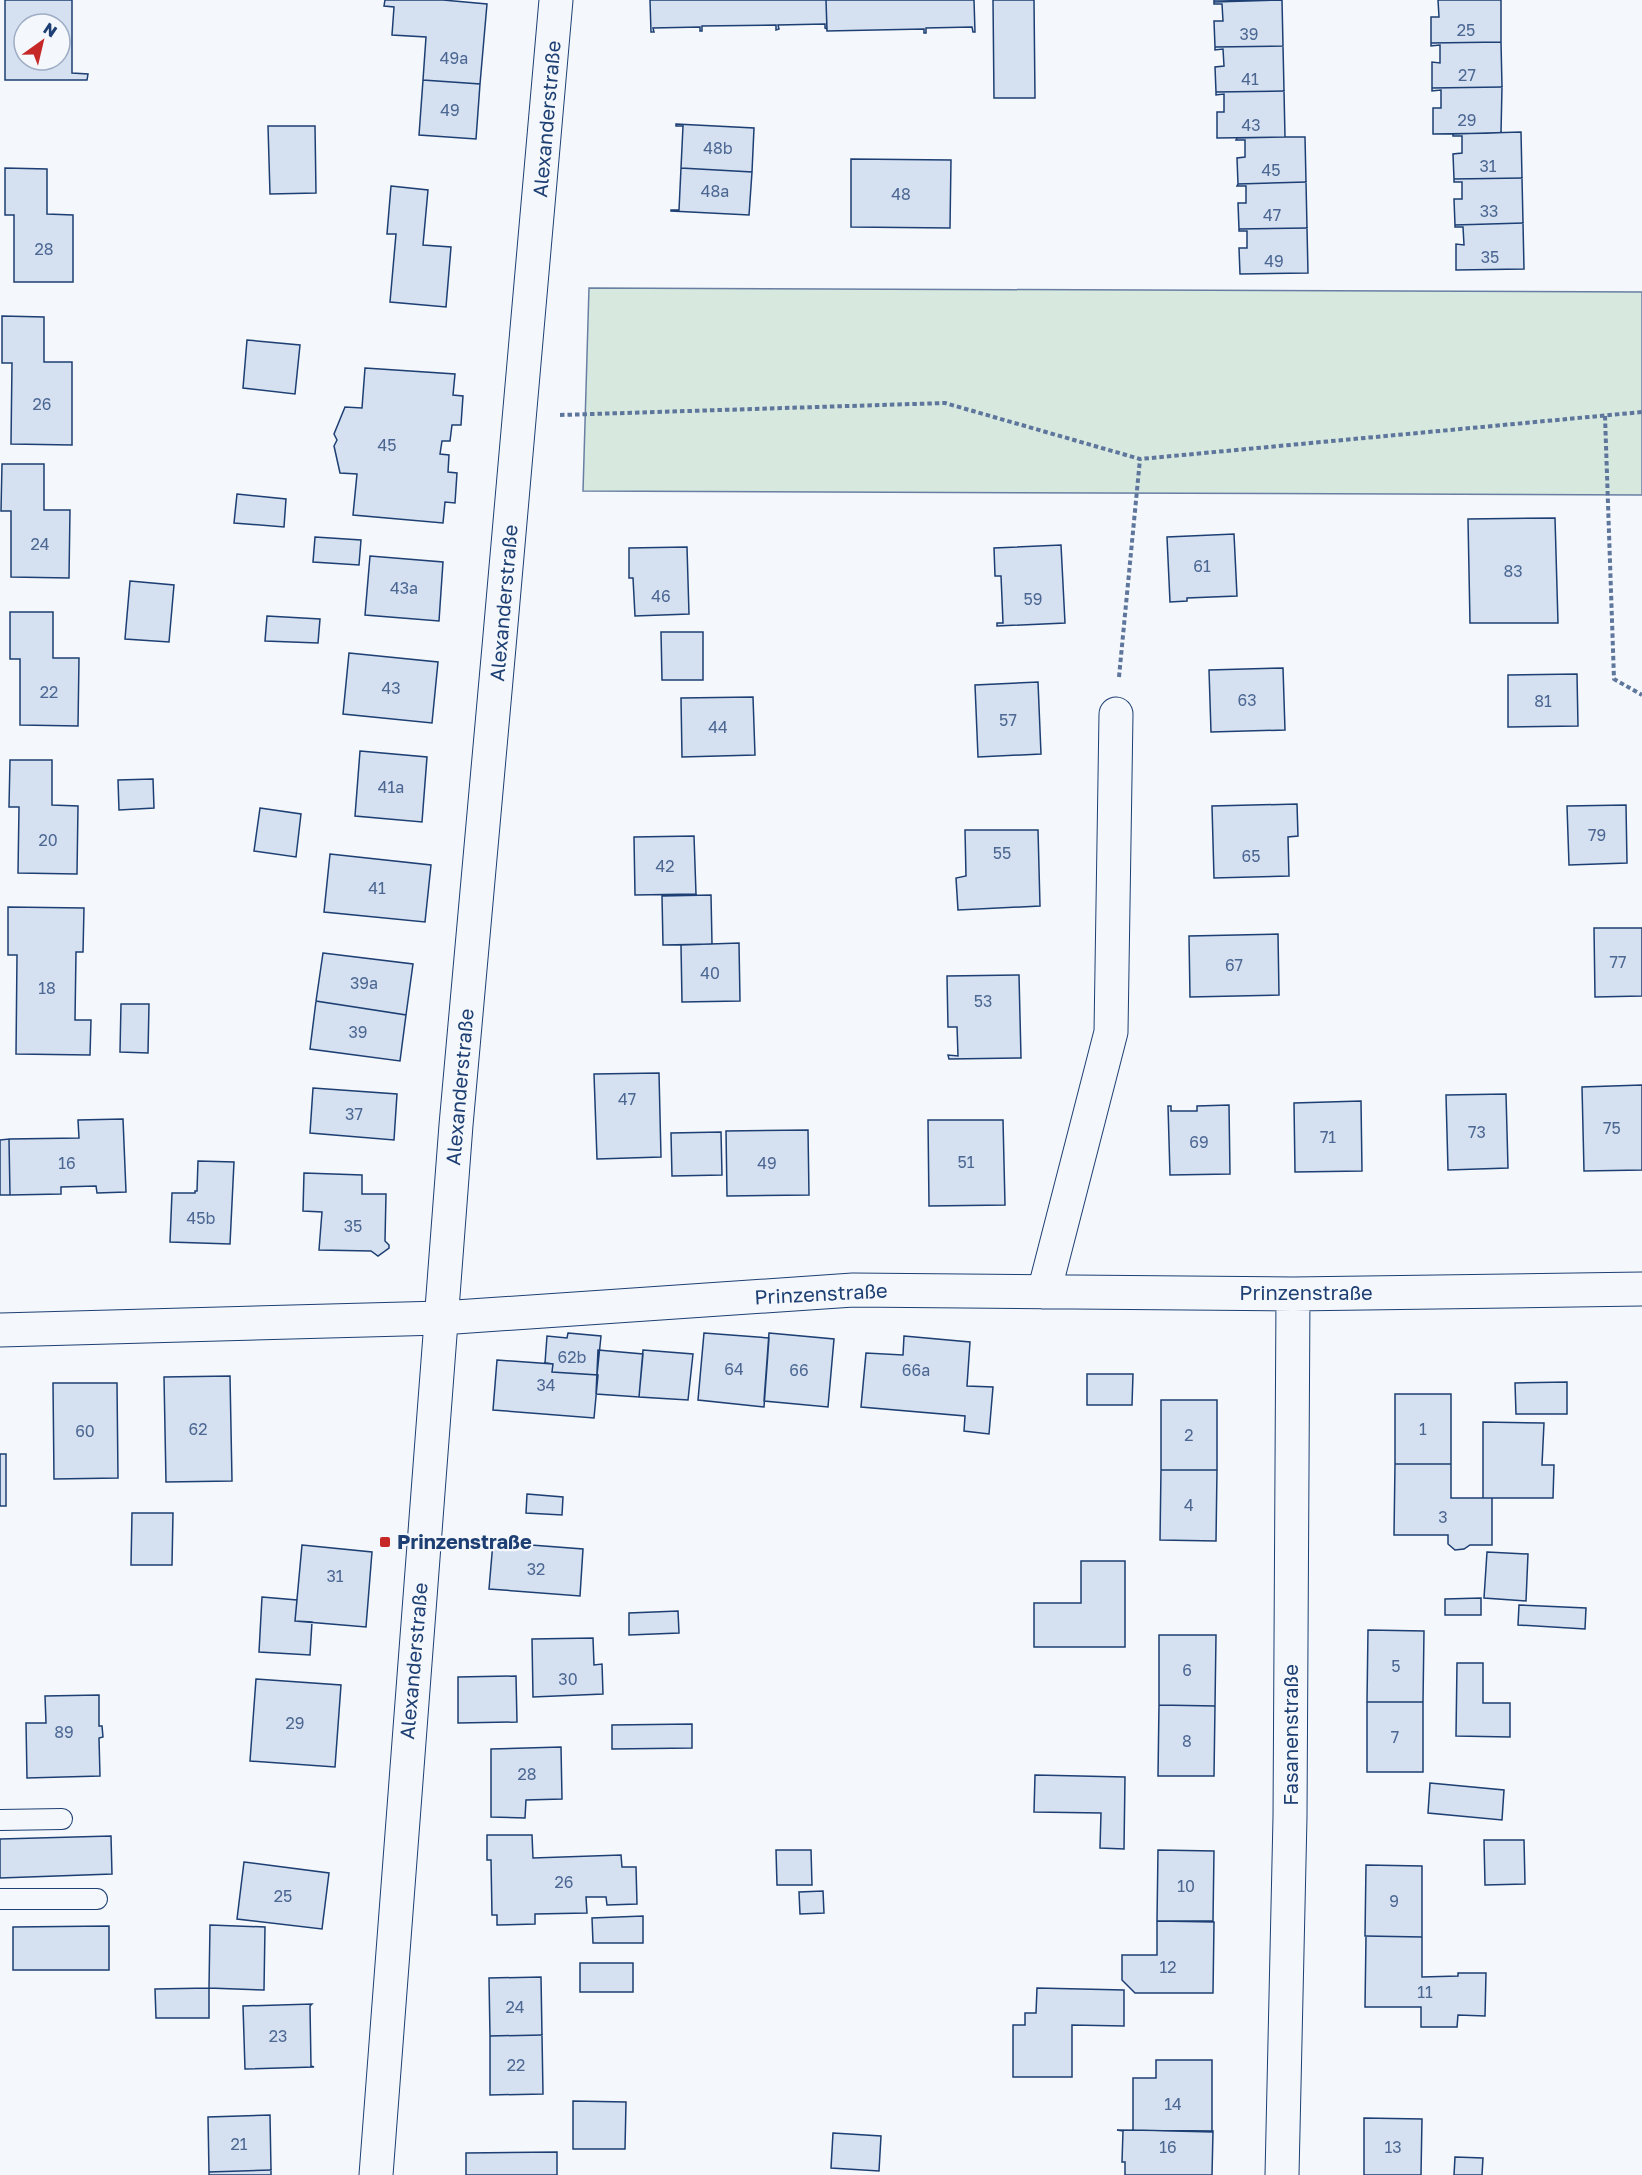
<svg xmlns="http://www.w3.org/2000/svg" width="1642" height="2175" font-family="'Golos Text',sans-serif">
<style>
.green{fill:#d7e8df;stroke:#687fa3;stroke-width:1.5}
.building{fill:#d5e0f0;stroke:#1d3f73;stroke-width:1.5;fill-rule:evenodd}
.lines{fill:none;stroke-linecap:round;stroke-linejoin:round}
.lane-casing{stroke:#1d3f73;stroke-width:22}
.street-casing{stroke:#1d3f73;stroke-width:35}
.secondary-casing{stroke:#1d3f73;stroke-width:35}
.path{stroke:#5e769c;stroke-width:4;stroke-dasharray:4.5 3;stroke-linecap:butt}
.lane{stroke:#f4f7fb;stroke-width:20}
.street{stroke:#f4f7fb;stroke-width:33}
.secondary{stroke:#f4f7fb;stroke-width:33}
.poi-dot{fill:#c62828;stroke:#f4f7fb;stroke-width:2}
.labels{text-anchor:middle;stroke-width:4.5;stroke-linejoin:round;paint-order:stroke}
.number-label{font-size:16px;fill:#4b6792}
.street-label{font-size:20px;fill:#1d3f73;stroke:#f4f7fb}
.poi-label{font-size:20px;font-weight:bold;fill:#1d3f73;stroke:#f4f7fb;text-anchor:start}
</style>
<rect width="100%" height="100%" fill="#f4f7fb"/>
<path class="green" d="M589,288L1642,292V495L583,491Z"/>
<path class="building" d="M5,0H72V73L88,74L87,80H5ZM24,24H60V60H24Z
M385,0H443L487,4L480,84L423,80L426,37L392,35L394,7L384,6Z
M650,0H826L827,29L825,28V24L778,25L779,29L776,30V25L702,26V31H700V27L653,28L654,32H651Z
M826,0H974L975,32H973L972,27L926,28V33H924V29L827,31Z
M993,0H1034L1035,98H994Z
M1214,0H1282L1214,2Z
M1282,0L1283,46L1215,47L1214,21H1223L1222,4H1214V2Z
M1438,0H1501V42L1431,43V17H1439Z
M1501,42L1502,87L1432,88V62L1440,63V45L1431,46V43Z
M1283,46L1284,91L1216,92L1215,67L1224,66L1223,49L1215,50V47Z
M423,80L480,84L476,139L419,135Z
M1502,87L1501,133L1433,134V108H1441V90L1432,91V88Z
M1284,91L1285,137L1217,138V112H1224V94L1216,95V92Z
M676,124L754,128L752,172L681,168L683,126H676Z
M268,126H315L316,193L270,194Z
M1521,132L1522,178L1454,179L1453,154L1462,153V136H1453V134Z
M1285,137H1305L1306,182L1238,184L1237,158L1245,157V140H1236L1237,138Z
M851,159L951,160L950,228L851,227Z
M5,168L47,169V214L73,215V282H14V215H5Z
M681,168L752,172L749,215L671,211V210H679Z
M1522,178L1523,223L1455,225L1454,199H1462V182H1454V179Z
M1306,182L1307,228L1239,229L1238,203H1246V186H1237L1238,184Z
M391,186L428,190L423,245L451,247L446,307L390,302L396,234H387Z
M1523,223L1524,269L1456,270V244L1464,245L1463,227H1455V225Z
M1307,228L1308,273L1240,274L1239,248H1247V231H1239V229Z
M2,316L44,317V362H72V445L11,444L12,363H2Z
M247,340L300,345L295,394L243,388Z
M365,368L455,374L453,395L463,396L461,425H452L450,441H442L440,454L449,455L448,472L457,473L455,503L445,502L443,523L353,515L357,474L340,473L334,446L337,440L334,434L345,407L362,408Z
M2,464H44V510H70L69,578L11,577V511H1Z
M237,494L286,499L284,527L234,523Z
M1555,518L1558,623H1470L1468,519Z
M1234,534L1237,596L1187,598V601L1170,602L1167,537Z
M315,537L361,540L359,565L313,562Z
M1061,545L1065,623L997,626V623H1003L1001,576H995L994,548Z
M687,547L689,614L635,616L633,578H629V548Z
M370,556L443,562L439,621L365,615Z
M130,581L174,585L169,642L125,639Z
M10,612H53V658H79L78,726L20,725V659H10Z
M267,616L320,619L318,643L265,641Z
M661,632H703V680H662Z
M349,653L438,662L432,723L343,714Z
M1283,668L1285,730L1211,732L1209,670Z
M1577,674L1578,726L1508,727V675Z
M1038,682L1041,754L978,757L975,685Z
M753,697L755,755L682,757L681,698Z
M360,751L427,757L422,822L355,816Z
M10,760H52V805L78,806L77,874L18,873L19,807H9Z
M153,779L154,808L119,810L118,780Z
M1297,804L1298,836L1288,837L1289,876L1214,878L1212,806Z
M1626,805L1627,863L1569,865L1567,806Z
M260,808L301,814L296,857L254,851Z
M965,830H1038L1040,906L958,910L956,878L966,876Z
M694,836L696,894L635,895L634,837Z
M330,854L431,865L425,922L324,912Z
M711,895L712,944L663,945L662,896Z
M8,907L84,908L83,952H76L75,1020H91L90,1055L16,1054L17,955H8Z
M1594,928H1642V996L1595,997Z
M1278,934L1279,995L1190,997L1189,936Z
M739,943L740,1001L682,1002L681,945Z
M323,953L413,964L406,1015L316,1001Z
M1019,975L1021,1058L949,1059L948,1055L958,1056L957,1027H948L947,976Z
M316,1001L406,1015L400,1061L310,1049Z
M121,1004H149L148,1053L120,1052Z
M659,1073L661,1157L597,1159L594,1074Z
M1642,1085V1170L1584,1171L1582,1087Z
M313,1088L397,1094L394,1140L310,1133Z
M1506,1094L1508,1168L1448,1170L1446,1095Z
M1361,1101L1362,1171L1295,1172L1294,1103Z
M1229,1105L1230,1174L1170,1175L1168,1106H1171V1111H1197V1106Z
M123,1119L126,1192L97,1193L96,1186L61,1187V1194L10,1195L9,1139L79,1138L78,1120Z
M928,1120H1003L1005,1205L929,1206Z
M808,1130L809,1195L727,1196L726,1131Z
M721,1132L722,1175L672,1176L671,1133Z
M9,1139L10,1195H0V1140Z
M198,1161L234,1162L230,1244L170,1242L172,1193H195V1191H197Z
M304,1173L362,1175V1194H386L385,1241L389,1245V1248L378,1256L371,1251L319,1250L322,1212L303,1211Z
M568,1333L601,1336L597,1375L552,1372L553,1364L545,1363L547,1336L567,1338Z
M704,1333L769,1338L764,1407L698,1400Z
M769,1333L834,1339L828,1407L764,1401Z
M904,1336L970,1342L967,1386L993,1387L989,1434L964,1431L965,1416L861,1407L866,1353L903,1355Z
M598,1350L643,1354L639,1397L596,1394Z
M643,1350L693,1354L688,1400L639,1397Z
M497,1360L553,1364L552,1372L598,1375L594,1418L493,1410Z
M1087,1374H1133L1132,1405H1087Z
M230,1376L232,1481L166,1482L164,1377Z
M1567,1382V1414H1516L1515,1383Z
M53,1383H117L118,1478L54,1479Z
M1395,1394H1451V1464H1395Z
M1161,1400H1217V1470H1161Z
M1483,1422L1544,1423L1542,1465H1554L1553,1498H1483Z
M0,1454H6V1506H0Z
M1395,1464H1451V1498H1492V1545H1470L1464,1549L1455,1550L1448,1544V1535H1394Z
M1161,1470H1217L1216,1541L1160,1540Z
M527,1494L563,1497L562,1515L526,1513Z
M132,1513H173L172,1565H131Z
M493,1542L583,1549L580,1596L489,1589Z
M302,1545L372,1552L366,1627L295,1621Z
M1487,1552L1528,1554L1526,1601L1484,1598Z
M1081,1561H1125V1647H1034V1603H1081Z
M262,1597L297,1600L295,1621L312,1622L310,1655L259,1652Z
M1481,1598V1615H1445V1599Z
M1519,1605L1586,1608L1585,1629L1518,1625Z
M678,1611L679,1633L629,1635V1613Z
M1368,1630L1424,1631L1423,1702H1367Z
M1159,1635H1216L1215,1706L1159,1705Z
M593,1638L594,1665L602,1664L603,1694L533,1697L532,1639Z
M1457,1663H1483V1703H1510V1737L1456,1736Z
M516,1676L517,1722L458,1723V1677Z
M256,1679L341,1685L335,1767L250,1761Z
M99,1695V1726H102L103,1737L99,1738L100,1776L27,1778L26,1723H46L45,1696Z
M1367,1702H1423V1772H1367Z
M1159,1705L1215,1706L1214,1776H1158Z
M692,1724V1748L612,1749V1725Z
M561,1747L562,1799L526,1800L525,1818L491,1817V1749Z
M1035,1775L1125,1777L1124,1849L1100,1848L1101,1813L1034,1812Z
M1430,1783L1504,1790L1502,1820L1428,1813Z
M487,1835H532L533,1858L621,1855L622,1867H636L637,1904L607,1905L606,1897H586L587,1913L535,1914V1924L497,1925V1915H492L491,1860H487Z
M111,1836L112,1874L0,1878V1839Z
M1484,1840H1524L1525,1884L1485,1885Z
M776,1850H811L812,1885H777Z
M1158,1850L1214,1851L1213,1921H1157Z
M244,1862L329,1873L322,1929L237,1919Z
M1366,1865L1422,1866V1937L1365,1936Z
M823,1891L824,1913L800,1914L799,1892Z
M643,1916V1943H593L592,1918Z
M1157,1921L1214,1922L1213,1993H1135L1122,1980V1955H1157Z
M210,1925L265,1927L264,1990L209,1988Z
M109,1926V1970H13V1927Z
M1366,1936L1422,1937V1977L1458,1976V1973H1486L1485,2016L1458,2015L1457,2027H1421V2007H1365Z
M580,1963H633V1992H580Z
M541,1977L542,2035L490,2036L489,1978Z
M209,1988V2018H156L155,1989Z
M1037,1988L1124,1990V2026L1072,2025V2077H1013V2025H1025V2013H1036Z
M312,2004L310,2006L311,2066L314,2067L245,2069L243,2006Z
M542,2035L543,2094L490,2095V2036Z
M1156,2060H1212V2132L1133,2130V2078H1156Z
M573,2101L626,2102L625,2149H573Z
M270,2115L271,2170L209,2172L208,2117Z
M1364,2118L1422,2119L1421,2175H1364Z
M1117,2130L1213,2131L1212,2175H1125V2162H1122L1123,2131Z
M833,2133L881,2136L879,2171L831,2168Z
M557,2152V2175H466V2153Z
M1455,2157L1483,2158L1482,2175H1454Z
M271,2170V2175H209V2172Z"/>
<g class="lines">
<g class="lane-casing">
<path id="lane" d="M0,1820L62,1819
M0,1899H97"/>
</g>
<g class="street-casing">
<path id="street" d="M1044,1292L1111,1032L1116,714
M0,1330L441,1318L853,1290L1293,1294L1642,1289
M1282,2175L1290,1817L1293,1294"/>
</g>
<g class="secondary-casing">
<path id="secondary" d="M376,2175C400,1825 427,1475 456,1125C488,750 526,375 556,0"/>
</g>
<path class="path" d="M560,415L945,403L1140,459L1642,412
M1605,416L1614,679L1642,695
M1119,677L1140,459"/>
<use href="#lane" class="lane"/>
<use href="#street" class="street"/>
<use href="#secondary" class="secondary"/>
</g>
<rect class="poi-dot" x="379" y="1536" width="12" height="12" rx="3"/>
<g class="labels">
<g class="number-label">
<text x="1466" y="36">25</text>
<text x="1249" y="40">39</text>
<text x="454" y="64">49a</text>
<text x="1467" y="81">27</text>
<text x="1250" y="85">41</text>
<text x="450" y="116">49</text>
<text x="1467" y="126">29</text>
<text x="1251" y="131">43</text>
<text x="718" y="154">48b</text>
<text x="1488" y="172">31</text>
<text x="1271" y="176">45</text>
<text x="715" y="197">48a</text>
<text x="901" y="200">48</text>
<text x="1489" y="217">33</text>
<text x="1272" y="221">47</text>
<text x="44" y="255">28</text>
<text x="1490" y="263">35</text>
<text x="1274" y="267">49</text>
<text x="42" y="410">26</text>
<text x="387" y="451">45</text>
<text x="40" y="550">24</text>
<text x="1202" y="572">61</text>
<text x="1513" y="577">83</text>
<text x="404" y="594">43a</text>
<text x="661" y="602">46</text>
<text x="1033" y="605">59</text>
<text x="391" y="694">43</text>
<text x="49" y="698">22</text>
<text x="1247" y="706">63</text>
<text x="1543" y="707">81</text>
<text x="1008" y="726">57</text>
<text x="718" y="733">44</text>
<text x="391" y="793">41a</text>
<text x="1597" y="841">79</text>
<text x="48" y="846">20</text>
<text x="1002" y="859">55</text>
<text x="1251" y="862">65</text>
<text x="665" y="872">42</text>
<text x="377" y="894">41</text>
<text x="1618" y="968">77</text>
<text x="1234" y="971">67</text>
<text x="710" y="979">40</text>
<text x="364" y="989">39a</text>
<text x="47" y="994">18</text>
<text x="983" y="1007">53</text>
<text x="358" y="1038">39</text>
<text x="627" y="1105">47</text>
<text x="354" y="1120">37</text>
<text x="1612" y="1134">75</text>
<text x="1477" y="1138">73</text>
<text x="1328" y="1143">71</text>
<text x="1199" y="1148">69</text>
<text x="966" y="1168">51</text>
<text x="67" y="1169">16</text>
<text x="767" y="1169">49</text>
<text x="201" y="1224">45b</text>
<text x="353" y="1232">35</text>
<text x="572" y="1363">62b</text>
<text x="734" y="1375">64</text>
<text x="799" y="1376">66</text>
<text x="916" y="1376">66a</text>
<text x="546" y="1391">34</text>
<text x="198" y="1435">62</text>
<text x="1423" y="1435">1</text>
<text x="85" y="1437">60</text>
<text x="1189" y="1441">2</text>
<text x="1189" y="1511">4</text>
<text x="1443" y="1523">3</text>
<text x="536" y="1575">32</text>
<text x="335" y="1582">31</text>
<text x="1396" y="1672">5</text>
<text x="1187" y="1676">6</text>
<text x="568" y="1685">30</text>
<text x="295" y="1729">29</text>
<text x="64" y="1738">89</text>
<text x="1395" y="1743">7</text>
<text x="1187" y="1747">8</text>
<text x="527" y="1780">28</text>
<text x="564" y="1888">26</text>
<text x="1186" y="1892">10</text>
<text x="283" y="1902">25</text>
<text x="1394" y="1907">9</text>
<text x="1168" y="1973">12</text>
<text x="1425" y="1998">11</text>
<text x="515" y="2013">24</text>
<text x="278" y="2042">23</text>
<text x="516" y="2071">22</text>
<text x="1173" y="2110">14</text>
<text x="239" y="2150">21</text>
<text x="1168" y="2153">16</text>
<text x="1393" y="2153">13</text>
</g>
<g class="street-label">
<text transform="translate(547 119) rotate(-85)" y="7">Alexanderstraße</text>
<text transform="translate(504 603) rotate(-85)" y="7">Alexanderstraße</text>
<text transform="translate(460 1087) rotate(-85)" y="7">Alexanderstraße</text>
<text x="1306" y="1300">Prinzenstraße</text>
<text transform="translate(821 1294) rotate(-3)" y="7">Prinzenstraße</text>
<text transform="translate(414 1661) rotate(-85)" y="7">Alexanderstraße</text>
<text transform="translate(1291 1735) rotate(-90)" y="7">Fasanenstraße</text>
</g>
<g class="poi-label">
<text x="397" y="1549">Prinzenstraße</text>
</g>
</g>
<g transform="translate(42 42) rotate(34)"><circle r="28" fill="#f4f7fb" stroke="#9eadc5" stroke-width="1.5"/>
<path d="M0-4.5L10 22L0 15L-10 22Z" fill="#c62828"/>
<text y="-9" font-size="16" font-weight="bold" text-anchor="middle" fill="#1d3f73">N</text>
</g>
</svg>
